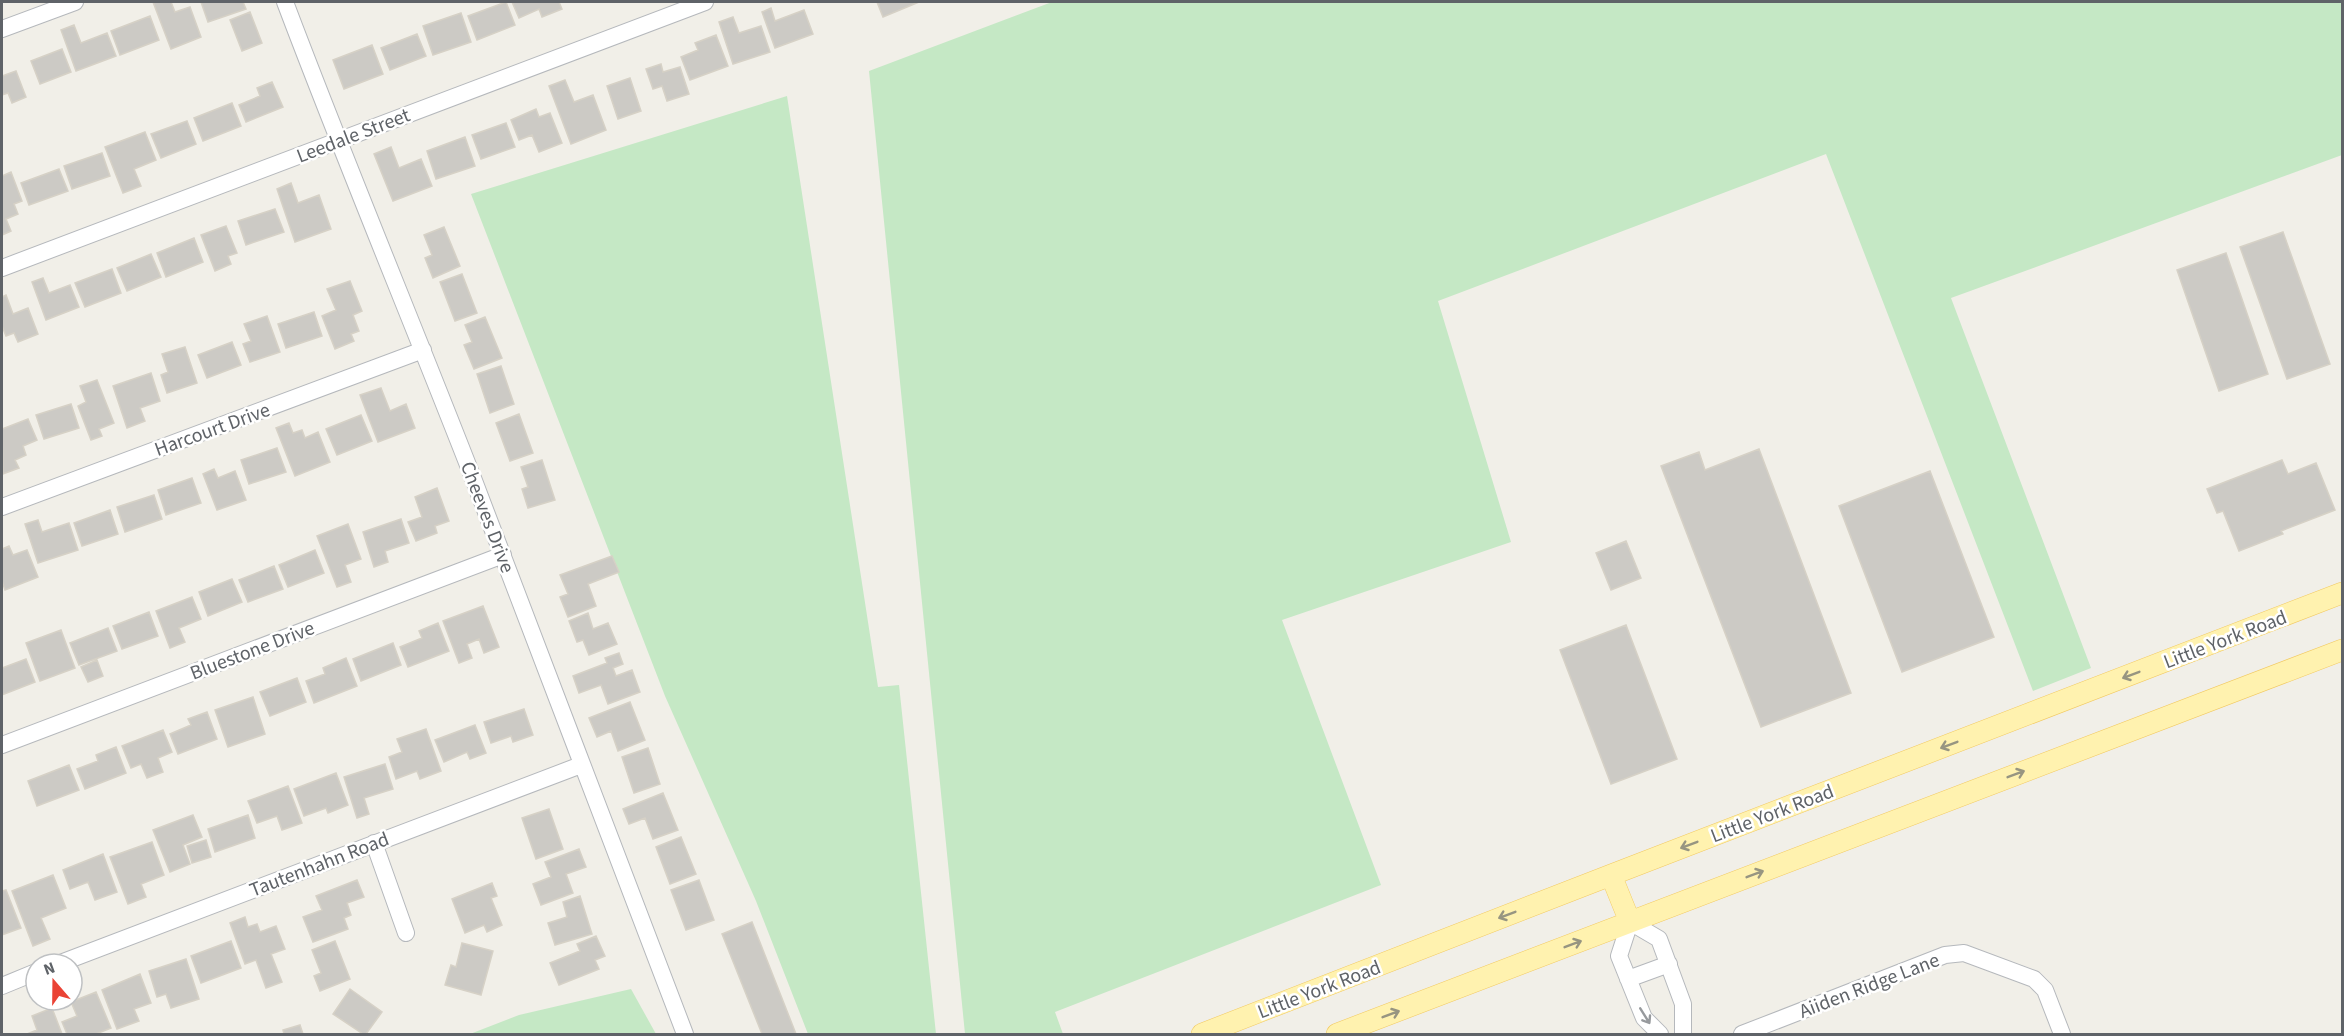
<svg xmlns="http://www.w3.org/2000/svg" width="2344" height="1036" font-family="'Source Sans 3',sans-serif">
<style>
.green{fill:#c5e8c5}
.building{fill:#cccac5;stroke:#d6d1c6;stroke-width:1.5}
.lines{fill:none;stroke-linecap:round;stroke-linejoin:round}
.minor-casing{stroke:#b5b8bc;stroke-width:18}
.major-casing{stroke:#f2c960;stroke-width:22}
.minor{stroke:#fff;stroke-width:16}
.major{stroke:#fff2af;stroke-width:21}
.oneway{stroke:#979581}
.oneway2{stroke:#979a9d}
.labels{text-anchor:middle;stroke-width:5;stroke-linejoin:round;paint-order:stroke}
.street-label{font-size:20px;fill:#5f6368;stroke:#fff}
</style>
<rect width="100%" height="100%" fill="#f1efe8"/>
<path class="green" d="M1052,2H2342V155L1951,298L2091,668L2033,691L1826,154L1438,301L1511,542L1282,620L1381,885L1055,1012L1063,1034H965L869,71Z
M787,96L878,687L899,685L936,1034H808L756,901L665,696L471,194Z
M631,989L656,1034H470L519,1015Z"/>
<path class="building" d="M153,2H171L175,12L190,7L201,37L171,49Z
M201,2H243L246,9L208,22Z
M506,2L515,25L477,40L468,16Z
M512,2H559L562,9L542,17L539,9L519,18Z
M877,2H919L883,17Z
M771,8L775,21L804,10L813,34L775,48L762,12Z
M250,12L262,43L242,51L230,20Z
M461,13L471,42L433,55L423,26Z
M150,16L159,40L120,55L111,31Z
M733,17L739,33L761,26L770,52L733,64L719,22Z
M74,25L81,43L107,33L116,56L76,71L61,30Z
M417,34L426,56L390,70L381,48Z
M716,35L728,66L690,80L681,57L698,50L695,43Z
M372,45L383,74L344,89L333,60Z
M62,49L71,72L40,84L31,61Z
M661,64L663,72L680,67L689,94L667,101L662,86L653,89L646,69Z
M16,71L26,97L12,103L8,93L2,95V76Z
M630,78L641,111L618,119L607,86Z
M565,80L574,102L593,95L606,130L571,144L549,86Z
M272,82L283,107L246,122L239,105L260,96L257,88Z
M232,103L241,126L203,141L194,118Z
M536,109L539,117L550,113L562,143L539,152L532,135L519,140L511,120Z
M187,121L196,144L161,158L151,134Z
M506,123L515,147L481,159L472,135Z
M145,132L156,160L134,169L141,186L123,193L105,147Z
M465,137L475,166L436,179L427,151Z
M391,147L399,168L421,159L432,186L393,201L374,154Z
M102,153L110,176L72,189L64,166Z
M59,169L68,191L29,205L21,183Z
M11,172L22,201L14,204L18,214L6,219L11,231L2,235V176Z
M291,183L298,203L319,195L331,229L295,242L277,189Z
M275,209L284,232L246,245L238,221Z
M226,226L237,253L228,256L231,264L215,271L201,235Z
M444,227L460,266L433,278L425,258L432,255L424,235Z
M2283,232L2330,364L2287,379L2240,247Z
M194,238L203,262L166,277L157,253Z
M2226,253L2268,374L2219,391L2177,270Z
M151,254L161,277L127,291L117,268Z
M112,269L121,293L85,307L75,283Z
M462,274L477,313L455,321L440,282Z
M43,278L49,293L70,285L79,307L46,320L32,282Z
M350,281L362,311L353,315L359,331L351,334L354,341L335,349L322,316L336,310L327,289Z
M6,295L13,314L28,308L38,334L18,342L14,333L6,336L2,326V297Z
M314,312L322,336L286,348L278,324Z
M267,316L280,352L250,362L243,344L251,341L244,324Z
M485,317L502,358L474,369L464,345L472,342L465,325Z
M232,342L241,365L207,378L198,355Z
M185,347L197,383L167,393L161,375L168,372L162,354Z
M501,366L514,404L490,413L477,374Z
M151,373L160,401L140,408L145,421L127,428L113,386Z
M97,380L114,423L99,429L102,436L91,440L78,406L86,402L80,386Z
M381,388L390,411L406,404L415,428L378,442L360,395Z
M71,404L79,428L44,439L36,415Z
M519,414L533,453L510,461L496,423Z
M361,415L372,441L337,455L326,429Z
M28,419L37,440L23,446L26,455L15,460L19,468L3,474L2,429Z
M289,423L293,433L302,430L305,438L318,432L330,462L295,476L276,428Z
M277,448L286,472L249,484L241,460Z
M1759,449L1851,693L1761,727L1661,466L1699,452L1705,470Z
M542,460L555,500L528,508L522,489L528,487L521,467Z
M2282,460L2288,474L2316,463L2335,510L2281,531L2283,534L2239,551L2223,511L2217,513L2207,489Z
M214,469L218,478L235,471L246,500L217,510L203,474Z
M1930,471L1994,637L1902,672L1839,506Z
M192,478L201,503L166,515L158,490Z
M437,488L449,521L435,526L437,533L416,541L408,522L422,517L415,497Z
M154,495L162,519L125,532L117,507Z
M110,510L118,534L82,546L74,523Z
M401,519L409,543L385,551L388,562L374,567L363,532Z
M38,520L42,532L69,523L78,550L38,563L25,524Z
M348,524L361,559L345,565L351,582L337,587L317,536Z
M1626,541L1641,578L1611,590L1596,553Z
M9,546L13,555L27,550L38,577L5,590L2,581V549Z
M315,550L324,573L288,587L279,565Z
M612,556L619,572L588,584L596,606L568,617L560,597L568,594L560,575Z
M274,566L283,589L248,602L239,580Z
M232,579L242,602L208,616L199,592Z
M192,597L201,619L179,628L185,642L170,648L156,611Z
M483,606L499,647L484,653L479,639L467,644L472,658L459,663L443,621Z
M149,612L158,636L122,649L113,626Z
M588,613L593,629L608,623L617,644L589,655L583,640L577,642L569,621Z
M438,623L449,651L408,667L400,647L422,638L419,631Z
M1626,625L1677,759L1611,784L1560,650Z
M108,628L117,651L79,665L70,643Z
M61,630L75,668L40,681L26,643Z
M393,643L401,665L361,681L353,659Z
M619,653L623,664L613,668L616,676L632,670L640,692L608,704L601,685L579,693L573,676L607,663L605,658Z
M346,658L357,686L314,703L306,681L325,674L323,668Z
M26,659L35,682L2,695V668Z
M97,660L103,676L88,682L81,667Z
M297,678L306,702L270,716L260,692Z
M253,697L265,734L228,747L215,710Z
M630,702L645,740L618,751L611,731L597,737L589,718Z
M524,709L533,735L513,742L511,736L491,743L484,722Z
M207,712L217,739L178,754L170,734L191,725L188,719Z
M475,725L486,753L470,759L467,752L444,762L435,740Z
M426,729L441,771L420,779L417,771L396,779L389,757L402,752L397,739Z
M163,730L172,752L158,758L163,772L147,778L141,764L131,768L122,746Z
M116,747L126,773L85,789L77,769L98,761L96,755Z
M648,748L660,784L634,793L622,757Z
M385,764L393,789L364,798L369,814L357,818L344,777Z
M69,765L79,790L37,806L28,781Z
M336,773L348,805L328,813L326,808L304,816L294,789Z
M288,786L302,823L282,830L277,816L257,823L248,801Z
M663,793L678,830L653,839L645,818L629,824L623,809Z
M549,809L563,849L536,859L522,818Z
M193,815L202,837L183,845L190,864L170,872L153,830Z
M248,815L255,838L215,852L208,829Z
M681,837L696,874L670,884L656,847Z
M206,840L211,857L192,863L187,846Z
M152,842L164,875L141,884L146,897L128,904L110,857Z
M579,849L586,867L566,874L573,893L541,905L533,884L551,877L545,862Z
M103,854L117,892L95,900L88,882L70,889L63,870Z
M53,875L66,908L41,918L50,939L33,946L12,891Z
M357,880L364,897L347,903L351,915L344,918L348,929L313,942L303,917L322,910L316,896Z
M699,880L714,920L686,930L671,890Z
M492,883L497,896L491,898L502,925L487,932L484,925L465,933L452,899Z
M6,890L21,928L2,935V891Z
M580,896L592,934L555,945L548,923L567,917L563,902Z
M245,917L248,927L257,924L260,932L276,926L285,949L271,954L282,982L266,988L256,960L245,964L230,923Z
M752,922L796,1034H762L722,934Z
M596,936L605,956L595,960L599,969L559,985L550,963L580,951L577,944Z
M231,941L241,968L201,983L191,956Z
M335,941L350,979L320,991L314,976L321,973L312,950Z
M462,943L493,951L481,995L445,985L451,965L456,967Z
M186,959L199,999L171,1008L166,994L157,997L149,971Z
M140,974L151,1003L134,1009L139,1021L117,1029L102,990Z
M350,989L382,1012L366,1034H363L333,1014Z
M96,992L111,1028L96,1034H67L62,1022L77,1016L71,1002Z
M52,1008L62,1034H27L37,1030L32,1016Z
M300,1025L303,1034H284L283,1030Z"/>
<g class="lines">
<g class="minor-casing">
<path id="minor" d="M285,2C345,161 411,319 473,478C545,663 613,849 685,1034
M2,29L75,2
M2,268L705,2
M2,507L423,350
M2,745L503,555
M374,843L406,933
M58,964L581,765
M1628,979L1669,964
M2,986L36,972
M1660,1034L1644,1018L1619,956L1630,922L1659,939L1683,1004V1034
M1742,1034L1945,955L1964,953L2034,979L2045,990L2062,1034"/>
</g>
<g class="major-casing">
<path id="major" d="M1611,875L1630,922
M1202,1034L1611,875L2342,593
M1337,1034L2342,650"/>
</g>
<use href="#minor" class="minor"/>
<use href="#major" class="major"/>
</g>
<defs><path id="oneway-shaft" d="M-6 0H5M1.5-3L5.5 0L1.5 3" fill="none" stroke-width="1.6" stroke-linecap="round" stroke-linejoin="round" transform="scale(1.5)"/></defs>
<g class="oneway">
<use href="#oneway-shaft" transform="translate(2131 675) rotate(159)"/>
<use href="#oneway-shaft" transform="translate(1949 745) rotate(159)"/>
<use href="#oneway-shaft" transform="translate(2016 774) rotate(-21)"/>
<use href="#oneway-shaft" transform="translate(1689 845) rotate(159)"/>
<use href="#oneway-shaft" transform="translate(1755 874) rotate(-21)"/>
<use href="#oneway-shaft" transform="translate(1507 915) rotate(159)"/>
<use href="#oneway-shaft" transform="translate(1573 944) rotate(-21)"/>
<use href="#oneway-shaft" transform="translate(1391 1014) rotate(-21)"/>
</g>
<use class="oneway2" href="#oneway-shaft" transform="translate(1645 1016) rotate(58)"/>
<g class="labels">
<g class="street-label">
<text transform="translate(353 135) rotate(-21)" y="7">Leedale Street</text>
<text transform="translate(212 429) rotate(-20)" y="7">Harcourt Drive</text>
<text transform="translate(488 517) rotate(69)" y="7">Cheeves Drive</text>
<text transform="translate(2225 639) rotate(-21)" y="7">Little York Road</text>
<text transform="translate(252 650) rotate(-21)" y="7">Bluestone Drive</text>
<text transform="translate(1772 813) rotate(-21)" y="7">Little York Road</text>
<text transform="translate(319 864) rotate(-21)" y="7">Tautenhahn Road</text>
<text transform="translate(1869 985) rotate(-21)" y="7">Aiiden Ridge Lane</text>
<text transform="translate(1319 989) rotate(-21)" y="7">Little York Road</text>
</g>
</g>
<rect width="2344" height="1036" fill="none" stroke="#5f6368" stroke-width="6"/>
<g transform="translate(54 982) rotate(340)"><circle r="28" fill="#ffffff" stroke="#bfc1c3" stroke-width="1.5"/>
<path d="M0-4.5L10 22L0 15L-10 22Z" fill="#ea4335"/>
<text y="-9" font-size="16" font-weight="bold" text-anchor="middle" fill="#5f6368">N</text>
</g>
</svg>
